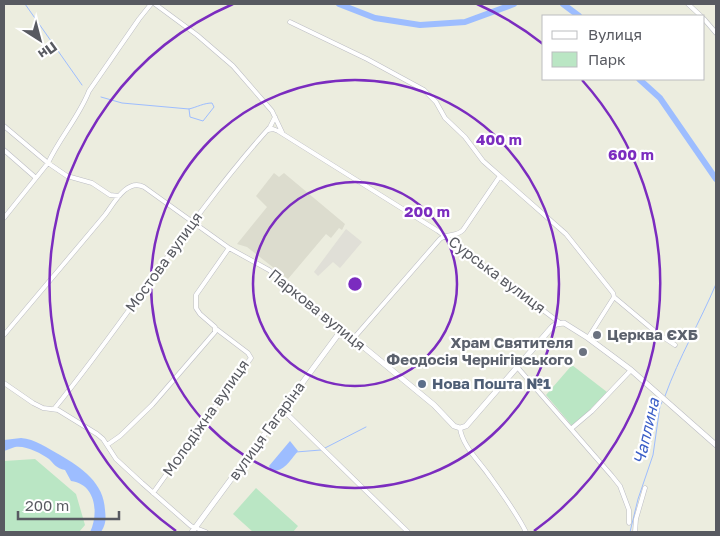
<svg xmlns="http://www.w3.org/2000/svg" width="720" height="536" font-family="'Golos Text',sans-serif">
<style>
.industrial{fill:#e0dfd7}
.education{fill:#dcdcce}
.green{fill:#bae6c4}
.water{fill:#9dbdff}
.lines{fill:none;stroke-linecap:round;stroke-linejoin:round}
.stream{stroke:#9dbdff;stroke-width:1}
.river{stroke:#9dbdff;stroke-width:6}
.minor-casing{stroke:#bcbdc4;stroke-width:5}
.tertiary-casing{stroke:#bcbdc4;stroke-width:6}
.minor{stroke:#fff;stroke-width:4}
.tertiary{stroke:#fff;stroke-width:5}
.ring{fill:none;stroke:#7b2cbf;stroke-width:2.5}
.worship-dot{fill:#6b7280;stroke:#fff;stroke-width:2}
.service-dot{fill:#5c6f8a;stroke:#fff;stroke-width:2}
.labels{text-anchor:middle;stroke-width:4.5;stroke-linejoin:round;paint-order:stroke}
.street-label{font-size:15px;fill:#585a61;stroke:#fff}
.worship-label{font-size:15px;font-weight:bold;fill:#5b616d;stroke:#fff;text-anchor:start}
.service-label{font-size:15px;font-weight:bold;fill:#4e5e75;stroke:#fff;text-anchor:start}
.water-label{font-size:16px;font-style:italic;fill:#3a5ec7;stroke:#fff}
.centre{fill:#7b2cbf;stroke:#fff;stroke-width:2.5}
.ring-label{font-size:15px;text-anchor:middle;font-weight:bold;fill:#7b2cbf;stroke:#fff;stroke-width:4.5;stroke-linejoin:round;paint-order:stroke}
</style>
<rect width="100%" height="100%" fill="#eceddf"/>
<path class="industrial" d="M346,229L362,242L340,268L333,262L318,276L314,272Z"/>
<path class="education" d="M274,173L279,177L284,173L345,224L342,230L339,228L331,238L326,234L288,279L247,247L237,244L267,207L256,196Z"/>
<path class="green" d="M572,365L607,392L573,427L546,395Z
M35,459L76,494L85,525L79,532H4V461Z
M256,488L298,526L293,532H253L233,514Z"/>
<path class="water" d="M21,438C35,439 47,448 60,455C82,468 104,483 105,510C106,519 106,524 101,532H90C99,514 96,484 71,481L65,470C56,468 54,464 49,459C41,453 25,445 15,447C11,448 8,450 4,451V440Z
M290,441L298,451C291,459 283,474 271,470L269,466Z"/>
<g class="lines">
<path class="stream" d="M25,4L82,85
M101,97L122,103L189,109C197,107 204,103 212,103L214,107L203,121L190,117L189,109
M665,396C679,357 700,322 716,284
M325,448L366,427
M296,452L321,450
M630,532L638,499L653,455L660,406L663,400"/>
<path class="river" d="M339,4L375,18L420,25L465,22L514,4
M563,4L579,16
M639,79L660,98L716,179"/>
<g class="minor-casing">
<path id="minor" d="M155,4L197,35L233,66L272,111L282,132
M688,4L701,16
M704,19L716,33
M290,22L367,59L424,90L436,102L445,118L465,137L483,161L566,234L613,293L614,297L657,333L675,345
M4,126L48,163C60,137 79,117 89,91L139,19L151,4
M268,130L273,129L278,131L438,231L560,323
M4,150L36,178L48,163L67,176L92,183L110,195L119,196
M4,218L36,178
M4,335L105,215C114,203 127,178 144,187L229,248L269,270L344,333
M588,338L614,297
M353,339L440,239C448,233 456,237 463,230L500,176
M518,368L612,476L620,486L629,510V523
M4,383L33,403L43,408L58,410L97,434L103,439L116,459L142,483L191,526L206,532
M54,409C129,317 191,215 270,127L275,117
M283,410L408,532
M460,428C462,445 478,460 488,474C501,492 516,512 526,532
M572,428L592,411L631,370
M107,445L120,436L152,405L215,332V327L200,314L196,308V295L229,248
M153,493L221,398L251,358L248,353L215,328
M635,532L636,519L645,488"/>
</g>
<g class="tertiary-casing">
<path id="tertiary" d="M192,532L337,336L342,334L349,335L434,405L454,426L460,428L466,426L552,327L556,324L564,323L588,338L631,370L716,445"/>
</g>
<use href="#minor" class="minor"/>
<use href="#tertiary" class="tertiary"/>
</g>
<g class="ring">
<circle cx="355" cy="284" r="102"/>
<circle cx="355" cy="284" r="204"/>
<path d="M176 531A305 305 0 0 1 233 4M477 4A305 305 0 0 1 543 44M582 80A305 305 0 0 1 534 531"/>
</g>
<g class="worship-dot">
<circle cx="597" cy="335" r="5"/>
<circle cx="583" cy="352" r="5"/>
</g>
<circle class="service-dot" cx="422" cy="384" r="5"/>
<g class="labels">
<g class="street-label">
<text transform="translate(164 262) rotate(-54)" y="5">Мостова вулиця</text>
<text transform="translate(497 275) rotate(37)" y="5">Сурська вулиця</text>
<text transform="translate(317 310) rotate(39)" y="5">Паркова вулиця</text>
<text transform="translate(206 418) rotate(-55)" y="5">Молодіжна вулиця</text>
<text transform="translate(267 431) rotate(-54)" y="5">вулиця Гагаріна</text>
</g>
<g class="worship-label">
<text x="607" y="340">Церква ЄХБ</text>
<text x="573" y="348" text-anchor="end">Храм Святителя<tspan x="573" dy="17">Феодосія Чернігівського</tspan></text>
</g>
<g class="service-label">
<text x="432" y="389">Нова Пошта №1</text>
</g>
<g class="water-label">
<text transform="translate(646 431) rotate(-77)" y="6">Чаплина</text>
</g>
</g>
<circle cx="355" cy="284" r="8" class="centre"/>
<g class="ring-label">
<text x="499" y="145">400 m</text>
<text x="631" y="160">600 m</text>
<text x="427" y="217">200 m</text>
</g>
<rect width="720" height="536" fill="none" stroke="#585a61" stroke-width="10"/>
<rect x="542" y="15" width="162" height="65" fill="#ffffff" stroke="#bcbdc0"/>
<rect x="552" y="31" width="25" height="8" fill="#ffffff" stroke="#bcbdc0"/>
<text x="588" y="40" font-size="15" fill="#585a61">Вулиця</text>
<rect x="552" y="52" width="25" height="15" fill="#bae6c4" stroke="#bcbdc0"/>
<text x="588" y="65" font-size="15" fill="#585a61">Парк</text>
<g transform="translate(40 40) rotate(144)" stroke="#ffffff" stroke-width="4" paint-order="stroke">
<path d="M0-4L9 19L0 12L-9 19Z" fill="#585a61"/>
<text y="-8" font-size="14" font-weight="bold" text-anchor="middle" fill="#585a61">Пн</text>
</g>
<path d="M18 511v8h101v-8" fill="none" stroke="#585a61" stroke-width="2.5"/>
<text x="25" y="511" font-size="15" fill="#585a61" stroke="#ffffff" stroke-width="4" paint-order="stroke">200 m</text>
</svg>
